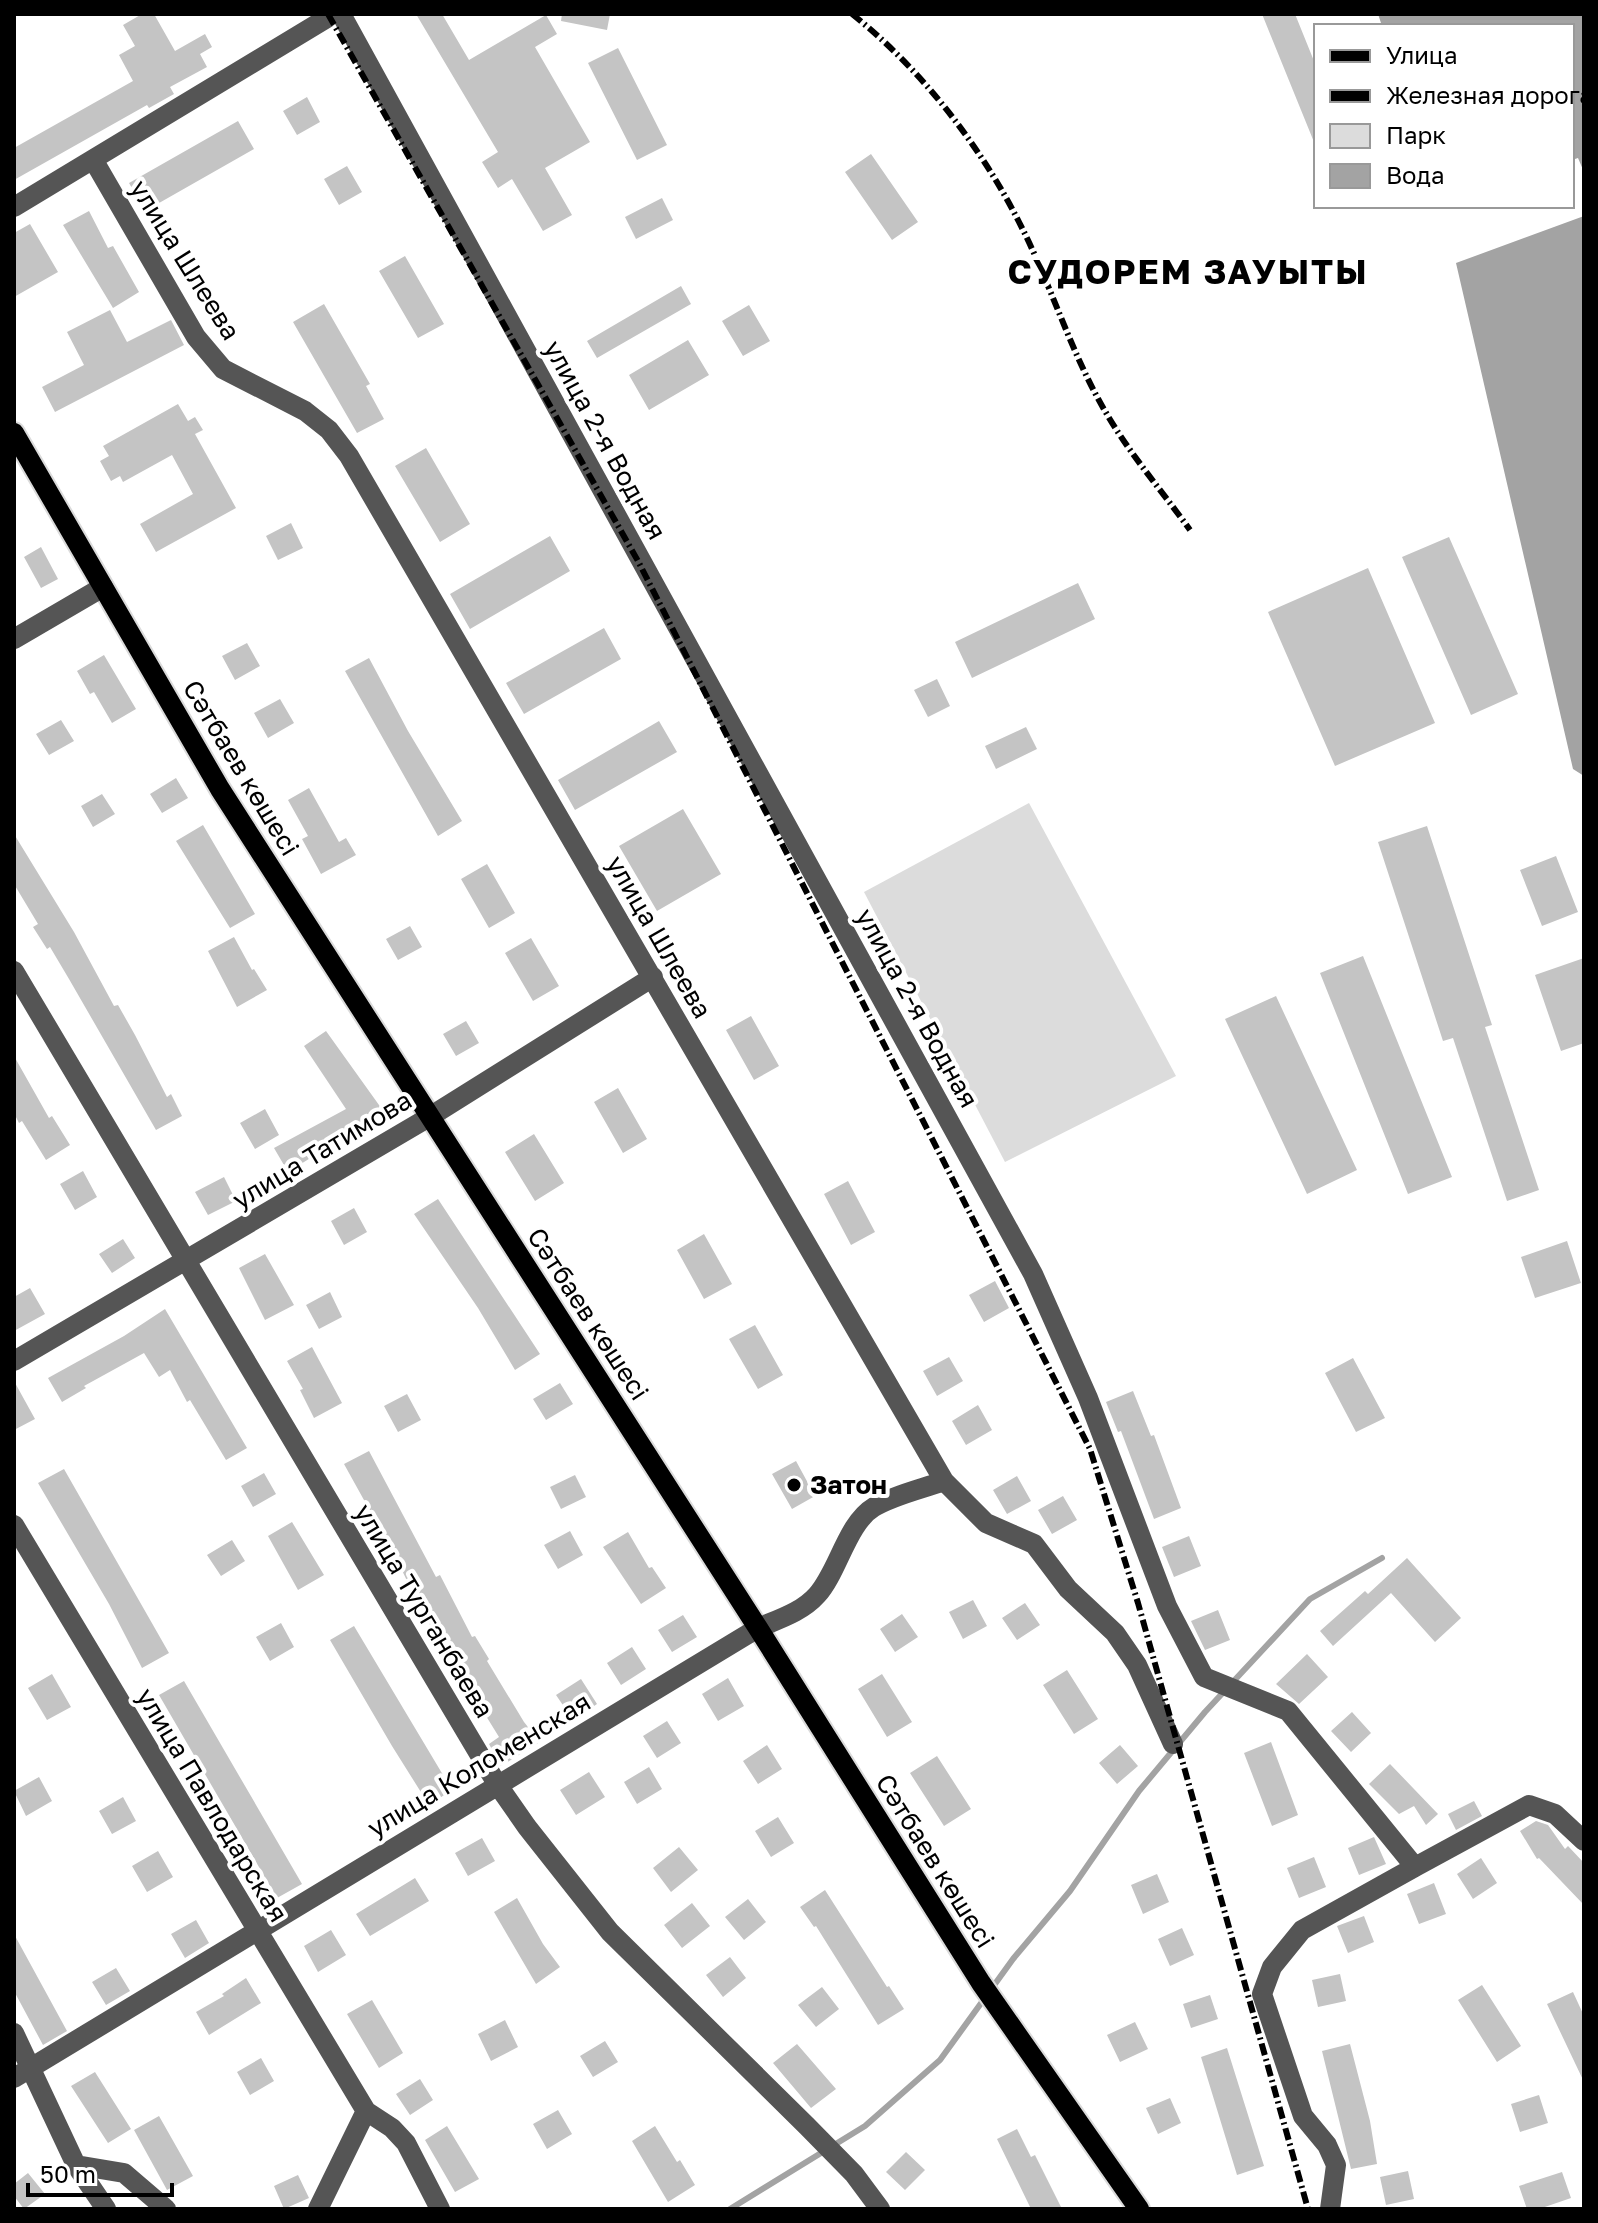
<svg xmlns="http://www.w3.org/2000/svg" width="1598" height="2223" font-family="'Golos Text',sans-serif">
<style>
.green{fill:#dcdcdc}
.water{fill:#a3a3a3}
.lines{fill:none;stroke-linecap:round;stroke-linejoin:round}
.stream{stroke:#a3a3a3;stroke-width:6}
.building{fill:#c4c4c4}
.major-casing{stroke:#dbdbdb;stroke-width:24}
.minor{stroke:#555;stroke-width:20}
.major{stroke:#000;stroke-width:20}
.rail{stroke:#000;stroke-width:6;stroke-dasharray:12 4 2 4;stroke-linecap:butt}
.poi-dot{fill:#000;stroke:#fff;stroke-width:3}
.labels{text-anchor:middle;stroke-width:8;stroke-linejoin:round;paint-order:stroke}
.street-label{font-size:26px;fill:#000;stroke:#fff}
.poi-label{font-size:26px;font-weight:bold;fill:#000;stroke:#fff;text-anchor:start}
.district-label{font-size:34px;font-weight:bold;letter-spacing:2px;fill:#000;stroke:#fff}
</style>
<rect width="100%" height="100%" fill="#fff"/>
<path class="green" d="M1029,803L1176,1076L1005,1162L864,892Z"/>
<path class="water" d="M1378,14H1584V172L1578,158L1572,160V26H1382Z
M1584,216V776L1573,769L1456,263Z"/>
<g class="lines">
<path class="stream" d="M730,2209L865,2126L940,2060L1013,1959L1070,1891L1139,1791L1205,1712L1310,1599L1382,1558"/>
</g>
<path class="building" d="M142,14H154L175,51L205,34L212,47L200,54L207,67L170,87L174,94L149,108L147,105L14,180V148L133,81L119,55L135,46L123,25Z
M416,14H442L469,60L546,15L557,34L535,47L590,142L545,168L572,215L543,231L512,179L498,188L482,162L498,152Z
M562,14H610L607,30L561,21Z
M1262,14H1295L1316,66V147Z
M618,48L667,145L637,160L588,63Z
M307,97L320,122L297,135L283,111Z
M238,121L254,149L145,211L129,183Z
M871,154L918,222L892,240L845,172Z
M347,166L362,192L339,205L324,179Z
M662,198L673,220L636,239L625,217Z
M89,211L108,248L113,246L139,292L113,308L63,225Z
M30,224L58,272L14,297V233Z
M405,256L444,324L418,338L379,271Z
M681,286L691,304L597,358L587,341Z
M324,304L370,384L366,386L384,419L357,433L293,322Z
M749,305L770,341L743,356L722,321Z
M110,310L127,342L171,320L184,345L55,412L42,387L84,365L67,332Z
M688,340L709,375L649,410L629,375Z
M178,404L188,421L195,417L203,430L195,434L236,508L156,552L140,524L193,494L172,455L123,482L120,476L111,481L100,461L109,456L103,446Z
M426,448L470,524L440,542L395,466Z
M291,523L303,548L278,560L266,536Z
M550,536L570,571L470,629L450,594Z
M1449,537L1518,694L1471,715L1402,557Z
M41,547L58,579L41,588L24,557Z
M1368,568L1435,723L1335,766L1268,612Z
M1078,583L1095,619L972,678L955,642Z
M604,628L621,659L524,714L506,683Z
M247,643L260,666L235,680L222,656Z
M104,655L136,709L112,723L94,692L90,694L77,671Z
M369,658L408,731L462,821L438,836L345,671Z
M937,679L950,706L928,717L914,690Z
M280,699L294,723L268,738L254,713Z
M61,720L74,741L49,755L36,734Z
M659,721L677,752L575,810L558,780Z
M1026,727L1037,749L996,769L985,746Z
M176,778L188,798L162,813L150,794Z
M309,788L339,842L346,838L356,855L321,874L302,839L308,836L288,800Z
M102,794L115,814L93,827L81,806Z
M683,809L721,874L657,911L619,846Z
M203,825L255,914L230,928L176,841Z
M1427,826L1492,1025L1485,1027L1539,1190L1507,1201L1453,1038L1443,1041L1378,842Z
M14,834L74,932L114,1006L118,1005L135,1035L167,1097L171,1094L182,1116L156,1130L69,979L50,947L47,949L33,927L38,924L14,884Z
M1556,856L1578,912L1542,926L1520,870Z
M487,864L515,913L489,928L461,879Z
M410,926L422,947L398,960L386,939Z
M234,937L252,970L254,969L267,990L237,1007L208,951Z
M531,938L559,986L533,1001L505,953Z
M1363,956L1452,1177L1408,1194L1320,973Z
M1584,958V1043L1561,1051L1535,975Z
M1276,996L1357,1170L1307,1194L1225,1019Z
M751,1016L779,1066L754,1080L726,1030Z
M466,1021L479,1043L456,1056L443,1034Z
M326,1031L384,1112L288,1172L274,1148L346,1109L304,1046Z
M14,1056L49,1118L52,1116L70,1145L46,1160L22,1121L19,1123L14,1113Z
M618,1088L647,1139L623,1153L594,1102Z
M265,1109L279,1135L255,1149L240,1123Z
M534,1134L564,1183L535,1201L505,1152Z
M83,1171L97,1197L75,1210L60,1184Z
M224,1177L236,1201L208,1215L195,1192Z
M848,1181L875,1232L851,1245L824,1194Z
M438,1199L540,1354L515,1370L478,1308L414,1214Z
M354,1208L367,1232L344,1245L331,1221Z
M704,1234L732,1284L704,1299L677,1250Z
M123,1239L135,1258L112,1273L99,1254Z
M1567,1241L1581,1283L1535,1298L1521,1257Z
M265,1254L294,1305L265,1320L239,1268Z
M995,1281L1009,1308L984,1322L969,1295Z
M30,1288L45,1314L14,1331V1297Z
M330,1292L342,1317L319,1329L306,1305Z
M165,1309L247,1448L226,1460L190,1400L187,1402L170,1370L159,1377L144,1353L84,1386L86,1388L62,1402L48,1378L124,1336Z
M755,1325L783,1375L758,1389L729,1339Z
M312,1347L342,1403L314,1418L300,1390L303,1389L287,1361Z
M949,1357L963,1381L937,1396L923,1371Z
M1353,1358L1385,1418L1356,1432L1325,1373Z
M14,1381L35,1419L14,1430Z
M560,1383L573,1404L546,1420L533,1399Z
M1133,1391L1151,1436L1154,1435L1181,1508L1154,1519L1121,1431L1118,1432L1106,1402Z
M407,1394L421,1420L398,1432L384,1406Z
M978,1405L992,1430L966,1445L952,1421Z
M369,1451L436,1577L440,1575L472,1637L475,1636L489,1659L487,1661L524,1722L540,1742L501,1766L489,1744L499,1737L410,1593L412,1591L395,1556L344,1464Z
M796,1461L815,1496L792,1509L772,1474Z
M64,1469L169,1653L142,1668L109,1604L38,1483Z
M264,1473L276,1494L253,1507L241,1486Z
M575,1475L586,1497L561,1509L550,1487Z
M1017,1476L1031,1501L1007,1514L993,1490Z
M1063,1496L1077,1520L1052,1534L1038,1510Z
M292,1522L324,1575L298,1590L268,1536Z
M570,1531L583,1555L558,1569L544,1545Z
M628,1532L649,1568L652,1567L666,1588L641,1604L603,1547Z
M1189,1536L1201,1566L1174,1577L1162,1547Z
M232,1540L245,1561L221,1576L207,1555Z
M1407,1558L1461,1618L1435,1642L1391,1593L1333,1646L1320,1631L1365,1591L1368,1594Z
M973,1600L987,1626L963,1639L949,1612Z
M1025,1603L1040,1625L1017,1640L1002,1618Z
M1218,1610L1230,1640L1205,1650L1191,1621Z
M902,1614L918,1637L895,1652L880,1629Z
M683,1615L697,1637L672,1652L658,1630Z
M281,1623L294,1647L270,1661L256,1637Z
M354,1626L452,1790L429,1805L392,1746L330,1640Z
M632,1647L646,1669L621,1685L607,1663Z
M1307,1654L1328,1677L1299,1704L1276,1684Z
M1067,1670L1098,1719L1074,1734L1043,1685Z
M52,1674L71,1707L47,1720L28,1688Z
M882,1674L912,1722L887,1737L858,1689Z
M728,1678L744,1706L718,1721L702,1694Z
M581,1679L597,1704L573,1720L556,1695Z
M184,1681L302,1884L277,1898L159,1695Z
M1352,1712L1371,1733L1351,1752L1331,1731Z
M667,1721L681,1743L657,1758L643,1736Z
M1271,1742L1298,1815L1272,1826L1244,1753Z
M767,1745L782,1769L758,1784L743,1761Z
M1120,1745L1138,1766L1117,1784L1099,1763Z
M937,1756L971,1809L944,1826L910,1773Z
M1390,1764L1438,1814L1426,1825L1414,1806L1399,1814L1369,1784Z
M649,1767L662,1789L637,1804L624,1782Z
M589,1772L605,1797L576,1815L560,1790Z
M39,1777L52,1801L26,1816L14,1791Z
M123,1797L136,1821L112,1834L99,1811Z
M1474,1801L1482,1816L1456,1830L1448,1814Z
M778,1817L794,1843L771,1857L755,1831Z
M1536,1821L1548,1825L1565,1849L1568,1846L1584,1863V1905L1539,1858L1537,1859L1520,1831Z
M1374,1837L1386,1864L1359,1875L1348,1848Z
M482,1838L495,1861L468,1876L455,1853Z
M679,1847L698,1870L671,1892L653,1868Z
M158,1851L173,1877L147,1892L132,1866Z
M1314,1857L1326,1887L1299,1898L1287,1868Z
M1481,1858L1497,1883L1473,1899L1457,1874Z
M1157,1874L1169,1902L1143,1914L1131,1885Z
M415,1878L429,1901L370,1936L356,1914Z
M1434,1883L1446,1914L1419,1924L1407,1894Z
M825,1890L887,1987L889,1986L904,2009L878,2025L816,1926L814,1927L800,1907Z
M517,1898L543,1944L560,1967L536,1984L494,1912Z
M748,1899L766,1922L744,1940L725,1917Z
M692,1903L710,1926L682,1948L664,1925Z
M1364,1916L1374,1942L1348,1953L1337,1926Z
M196,1920L209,1943L185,1958L171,1934Z
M1182,1928L1194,1955L1170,1966L1158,1939Z
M331,1930L346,1955L318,1972L304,1946Z
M14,1934L67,2031L43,2045L14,1991Z
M730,1957L746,1978L723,1997L706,1975Z
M116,1968L130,1991L106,2005L92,1982Z
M1340,1974L1346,2001L1318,2007L1312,1980Z
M246,1978L261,2003L209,2035L196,2012L224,1996L222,1994Z
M1482,1985L1521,2046L1497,2062L1458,2000Z
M822,1987L839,2009L816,2027L798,2005Z
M1573,1992L1584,2016V2082L1547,2004Z
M1210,1995L1218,2019L1191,2028L1183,2004Z
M372,2000L403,2053L379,2068L347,2014Z
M505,2020L518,2047L491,2061L478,2034Z
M1135,2022L1148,2049L1120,2062L1107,2035Z
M605,2041L618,2062L593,2077L580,2056Z
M797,2044L836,2089L811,2108L773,2063Z
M1350,2044L1370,2121L1377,2164L1351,2169L1322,2051Z
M1227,2048L1264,2166L1237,2175L1201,2057Z
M261,2058L274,2081L250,2095L237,2072Z
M95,2072L131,2129L108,2143L71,2086Z
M420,2079L433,2100L410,2115L396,2094Z
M1539,2095L1548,2123L1520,2132L1511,2104Z
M1170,2098L1181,2123L1158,2134L1146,2108Z
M558,2110L572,2134L547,2149L533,2124Z
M159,2116L193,2176L167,2190L134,2130Z
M447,2126L479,2179L455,2192L425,2140Z
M655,2126L677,2162L680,2160L695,2185L668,2202L632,2141Z
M1017,2129L1031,2157L1035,2155L1062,2209H1031L997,2139Z
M906,2152L925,2170L905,2190L886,2172Z
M1408,2171L1414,2199L1386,2205L1380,2177Z
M1562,2172L1571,2198L1539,2209H1527L1519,2186Z
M28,2173L45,2194L24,2209L14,2196V2184Z
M298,2175L309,2198L284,2209L274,2186Z"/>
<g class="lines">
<g class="major-casing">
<path id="major" d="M14,433L220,789L758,1628L981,1983L1139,2209"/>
</g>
<path class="minor" d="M341,14L1033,1274L1088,1398L1167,1606L1204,1677L1288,1711L1415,1867L1529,1805L1555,1814L1584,1841
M94,161L196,337L223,369L305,411L329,430L349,456L944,1481L986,1523L1034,1544L1068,1589L1115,1633L1137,1665L1173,1744
M14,207L327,18
M14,639L103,587
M14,971L497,1784L527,1827L610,1932L807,2126L854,2174L880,2209
M14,1361L431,1116L653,977
M14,1525L366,2111L318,2209
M14,2033L76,2165L106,2209
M14,2078L758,1628C779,1619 802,1612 817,1595C838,1572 847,1523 874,1507C894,1495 922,1489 944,1481
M366,2111L392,2128L406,2143L440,2209
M76,2165L124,2173L166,2209
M1330,2209L1336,2165L1327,2145L1303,2116L1262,1994L1272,1967L1302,1930L1415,1867"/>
<use href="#major" class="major"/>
<path class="rail" d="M328,14L638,561L1090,1449L1138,1603L1308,2209
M852,14C920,68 980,145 1019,222C1051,284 1070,351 1105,411C1129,453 1162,491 1190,530"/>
</g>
<circle class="poi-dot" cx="794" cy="1485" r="8"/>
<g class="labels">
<g class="street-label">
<text transform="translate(185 260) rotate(58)" y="9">улица Шлеева</text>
<text transform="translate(605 440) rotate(61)" y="9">улица 2-я Водная</text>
<text transform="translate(241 768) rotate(59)" y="9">Сәтбаев көшесі</text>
<text transform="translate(659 937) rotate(60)" y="9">улица Шлеева</text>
<text transform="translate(917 1008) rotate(61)" y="9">улица 2-я Водная</text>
<text transform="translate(322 1150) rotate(-31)" y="9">улица Татимова</text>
<text transform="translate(588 1314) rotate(57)" y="9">Сәтбаев көшесі</text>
<text transform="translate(424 1611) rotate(59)" y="9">улица Турганбаева</text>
<text transform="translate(479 1765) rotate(-31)" y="9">улица Коломенская</text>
<text transform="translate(212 1805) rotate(59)" y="9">улица Павлодарская</text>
<text transform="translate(935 1861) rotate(58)" y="9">Сәтбаев көшесі</text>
</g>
<g class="poi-label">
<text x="810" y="1494">Затон</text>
</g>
<g class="district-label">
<text x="1188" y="284">СУДОРЕМ ЗАУЫТЫ</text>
</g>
</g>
<rect width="1598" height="2223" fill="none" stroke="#000000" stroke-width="32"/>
<rect x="1314" y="24" width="260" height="184" fill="#ffffff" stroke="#999999" stroke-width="2"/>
<rect x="1330" y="50" width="40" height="12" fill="#000000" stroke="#999999" stroke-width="2"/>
<text x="1386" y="64" font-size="24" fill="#000000">Улица</text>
<rect x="1330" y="90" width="40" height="12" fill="#000000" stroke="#999999" stroke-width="2"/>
<text x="1386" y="104" font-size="24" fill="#000000">Железная дорога</text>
<rect x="1330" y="124" width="40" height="24" fill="#dcdcdc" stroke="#999999" stroke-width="2"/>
<text x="1386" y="144" font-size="24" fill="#000000">Парк</text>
<rect x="1330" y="164" width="40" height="24" fill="#a3a3a3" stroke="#999999" stroke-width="2"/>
<text x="1386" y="184" font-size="24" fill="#000000">Вода</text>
<path d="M28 2183v12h144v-12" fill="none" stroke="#000000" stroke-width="4"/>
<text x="40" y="2183" font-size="24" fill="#000000" stroke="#ffffff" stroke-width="6" paint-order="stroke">50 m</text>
</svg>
